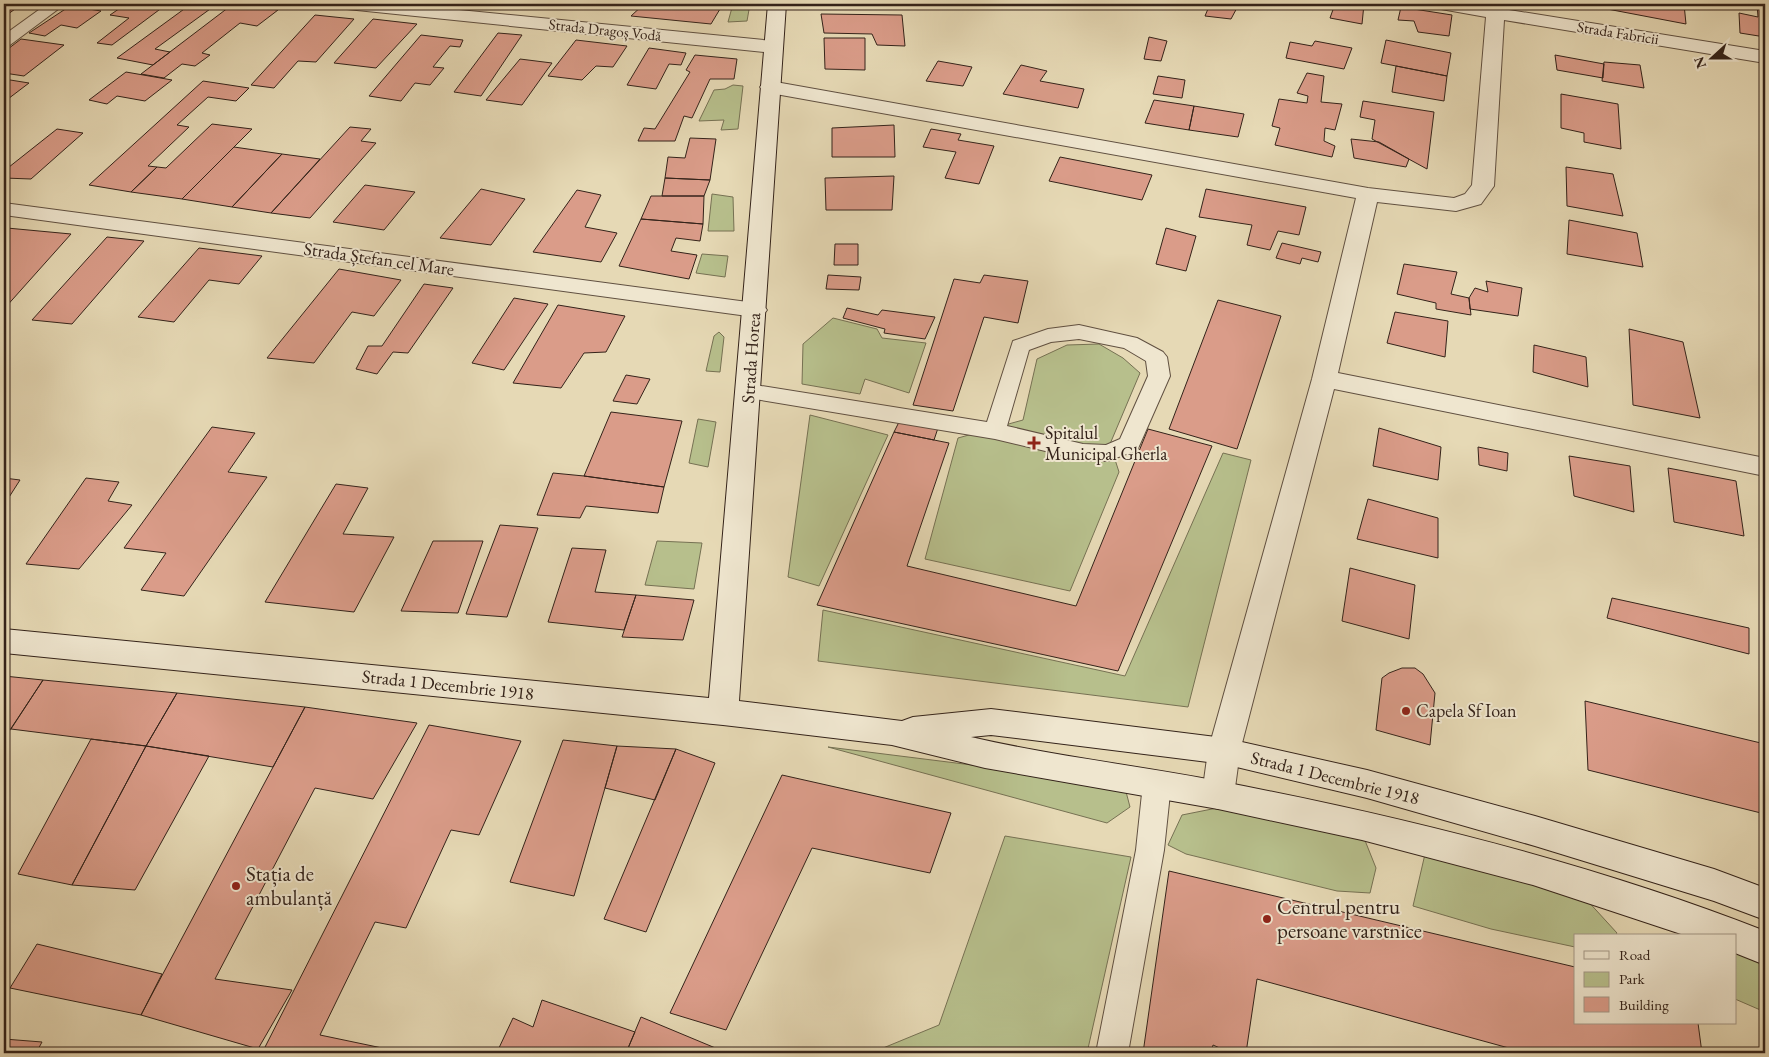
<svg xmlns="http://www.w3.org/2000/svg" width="1769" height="1057" font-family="'EB Garamond',serif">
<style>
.green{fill:#b7bf8c;stroke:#767153}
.building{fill:#da9c89;stroke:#34231a}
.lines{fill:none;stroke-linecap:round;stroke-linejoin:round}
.lane-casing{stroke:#605041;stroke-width:2}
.street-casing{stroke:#605041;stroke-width:2}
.secondary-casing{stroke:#34231a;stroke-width:2}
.lane{fill:#efe6cf;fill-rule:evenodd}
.street{fill:#efe6cf;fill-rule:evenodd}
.secondary{fill:#efe6cf;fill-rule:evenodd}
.poi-dot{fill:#8f2418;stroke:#efe6cf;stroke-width:2}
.labels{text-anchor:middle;stroke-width:4;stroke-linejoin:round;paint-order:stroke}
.far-street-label{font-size:15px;fill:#34231a;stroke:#efe6cf}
.street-label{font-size:18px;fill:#34231a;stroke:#efe6cf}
.poi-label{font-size:18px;fill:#34231a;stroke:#efe6cf;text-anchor:start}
.near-poi-label{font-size:21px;fill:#34231a;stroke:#efe6cf;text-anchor:start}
</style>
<rect width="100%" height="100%" fill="#e6d9b5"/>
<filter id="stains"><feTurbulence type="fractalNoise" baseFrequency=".004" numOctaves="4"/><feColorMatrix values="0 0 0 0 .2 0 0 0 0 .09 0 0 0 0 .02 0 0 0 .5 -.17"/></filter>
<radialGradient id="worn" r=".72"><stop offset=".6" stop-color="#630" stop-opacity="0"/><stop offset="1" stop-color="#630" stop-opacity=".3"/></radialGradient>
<path class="green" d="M733,4H750L747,21L728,22Z
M733,85L743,86L738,129L721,130L724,120L699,121L714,90L725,89Z
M712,194L733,197L734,231H708Z
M702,254L728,256L725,277L696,273Z
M833,318L877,329L882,338L926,343L909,393L865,379L860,394L802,384L803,344Z
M719,332L724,337L720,372L706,371L714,336Z
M1099,344L1123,358L1140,373L1110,444L1119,472L1070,591L925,559L958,438L1023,420L1037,359L1067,345Z
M810,415L888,435L819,586L788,577Z
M698,419L716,422L708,467L689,463Z
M1223,453L1251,460L1188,707L818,661L823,610L1125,676Z
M657,541L702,543L694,589L645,585Z
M828,747L1124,784L1130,807L1107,823Z
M1222,807L1364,838L1376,868L1370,893L1337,891L1186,854L1168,845L1182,815Z
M1005,836L1131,857L1087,1053H871L939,1025Z
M1425,854L1585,898L1617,933L1615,936H1575V947L1491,929L1413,906Z
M1735,950L1765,964V1012L1735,999Z"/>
<path class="building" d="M4,4H22L4,17Z
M73,4H96L89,9L101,11L77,28L61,25L45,36L29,33Z
M126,4H167L112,45L97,43L129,18L110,15Z
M191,4H217L155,49L170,52L153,65L117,58Z
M233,4L278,10L257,26L240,23L202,53L210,55L195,66L182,64L164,78L141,74Z
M644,4H723L711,24L631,16Z
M820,4H853L852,9H819Z
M1210,4H1239L1231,19L1205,16Z
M1335,4H1364L1362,24L1330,18Z
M1603,4H1684L1686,24L1602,8Z
M1757,4H1765V37L1740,33L1739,13L1758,17Z
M1401,7L1452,15L1449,36L1418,32L1414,21L1398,20Z
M821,14L902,15L905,46L877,45L872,34L824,33Z
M315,15L354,19L316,62L298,61L274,88L251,85Z
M373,19L417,24L376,68L334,63Z
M498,33L522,35L481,96L454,92Z
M421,35L463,40L460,47L450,46L433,67L444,68L430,85L415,83L401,101L369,96Z
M1149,37L1167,41L1161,61L1144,59Z
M824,38H865V70L825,69Z
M21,39L64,45L24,76L4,73V52Z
M576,40L627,46L613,67L596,66L582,80L548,76Z
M1386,40L1451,53L1447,76L1381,63Z
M1315,41L1352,48L1344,69L1286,58L1290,42L1312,46Z
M649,48L686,53L681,65L669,64L656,89L627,85Z
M695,55L737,59L734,79H710L692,118L684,116L675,141H638L644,128L655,129L690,72L686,70Z
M1555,55L1604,64L1603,78L1557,70Z
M520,59L552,63L522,105L486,100Z
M938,61L972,67L963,86L926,81Z
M1604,62L1640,65L1644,88L1602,81Z
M1021,65L1047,71L1040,81L1084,89L1078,108L1003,94Z
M1396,66L1447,76L1444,101L1392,92Z
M126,72L172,80L145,101L117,96L107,104L89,100Z
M1307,73L1324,76L1321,102L1342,104L1335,130L1325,128L1324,141L1335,146L1332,157L1275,145L1280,128L1272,126L1279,99L1307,103L1308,96L1297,93Z
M1158,76L1185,80L1182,98L1153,94Z
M4,79L29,83L4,102Z
M203,81L249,88L236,101L208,97L177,125L189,127L148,166L157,167L131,192L89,185Z
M1561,94L1618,104L1621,149L1584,142V133L1561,128Z
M1154,100L1194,106L1189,130L1145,123Z
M1363,101L1434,112L1427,169L1372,139L1375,120L1360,117Z
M1194,106L1244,114L1238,137L1189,130Z
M212,124L252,129L182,199L131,192L157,167L166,168Z
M894,125L895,157H832V128Z
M350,127L371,129L361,141L376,143L310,218L271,213Z
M57,129L83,133L31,179L4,178V171Z
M931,129L961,134L958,140L994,146L979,184L945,178L956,152L923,147Z
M690,138L716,139L710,180L665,178L668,157L685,158Z
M1351,139L1379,142L1409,159L1406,167L1354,158Z
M234,147L282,154L232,207L182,199Z
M282,154L320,159L271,213L232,207Z
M1060,157L1152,175L1142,200L1049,181Z
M1566,167L1613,174L1623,216L1567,206Z
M894,176L892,210H826L825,178Z
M665,178L710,180L704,196H662Z
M365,185L415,192L384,230L333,222Z
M481,189L525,199L491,245L440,238Z
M1206,189L1306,207L1299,235L1278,231L1270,250L1247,245L1252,225L1199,217Z
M577,190L601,195L585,227L617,233L601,262L533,252Z
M651,196H704L703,224L641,219Z
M641,219L703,224L700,241L676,238L671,251L697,255L689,279L619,266Z
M1569,220L1637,233L1643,267L1567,254Z
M7,228L71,234L4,309V232Z
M1166,228L1196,236L1186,271L1156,264Z
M107,237L144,241L72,324L32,320Z
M1282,243L1321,252L1318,262L1302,258L1300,264L1276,258Z
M835,244H858V265H834Z
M199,248L262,256L239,284L209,280L174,322L138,317Z
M1404,264L1457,272L1451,294L1469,298L1471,315L1436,309V303L1397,294Z
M339,269L401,280L374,316L352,312L314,363L267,358Z
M828,275L861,277L859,290L826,289Z
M984,275L1028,281L1018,323L984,317L953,411L913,405L954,279L980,283Z
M1486,281L1522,288L1518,316L1470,309L1469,298L1475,288L1488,292Z
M424,284L453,288L408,353L393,352L377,374L356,369L368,346H382Z
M514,298L548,304L504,370L472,363Z
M1218,300L1281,316L1237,449L1169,429Z
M558,305L625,316L606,352L584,353L561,388L513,383Z
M847,308L878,315L882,310L935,317L925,339L884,333L885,329L843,318Z
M1395,312L1448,321L1445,357L1387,343Z
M1629,329L1683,342L1700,418L1633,405Z
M1534,345L1586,357L1588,387L1533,372Z
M626,375L650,379L637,404L613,401Z
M611,412L682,421L664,487L584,476Z
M900,420L938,428L934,440L894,432Z
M212,427L255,433L228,472L267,477L184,596L141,590L166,553L124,548Z
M1379,428L1441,447L1438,480L1373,466Z
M1148,429L1212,446L1118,671L817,605L894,432L949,443L907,566L1076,606Z
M1478,447L1508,453L1507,471L1479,465Z
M1569,456L1630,466L1634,512L1574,496Z
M1668,468L1736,481L1744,536L1674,522Z
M553,473L584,476L664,487L658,513L586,506L580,518L537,515Z
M4,478L20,480L4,505Z
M86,478L119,482L108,501L132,505L79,569L26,564Z
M336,484L368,488L343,534L394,537L354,612L265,602Z
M1368,499L1438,518V558L1357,539Z
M500,525L538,528L507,617L466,614Z
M433,541H483L458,613L401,611Z
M572,548L606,550L595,592L636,595L624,630L548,622Z
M1350,568L1415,585L1409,639L1342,621Z
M636,595L694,600L683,640L622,637Z
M1612,598L1749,628V654L1607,618Z
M1402,668H1415L1423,674L1435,693L1430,745L1376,730L1382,678L1389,673Z
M4,676L43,680L4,739Z
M43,680L177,693L146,746L11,729Z
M177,693L305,707L273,767L146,746Z
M1585,701L1765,744V814L1588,770Z
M305,707L417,723L373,799L315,788L215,979L292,990L258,1049L141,1015Z
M429,725L521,741L479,835L451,830L406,928L375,922L320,1035L406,1053H262Z
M91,739L146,746L72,885L18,874Z
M563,740L617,746L574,896L510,882Z
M146,746L209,756L135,890L72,885Z
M617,746L676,749L655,800L605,788Z
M676,749L715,763L646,932L604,919Z
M782,775L951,813L930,873L812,848L726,1030L670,1013Z
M1169,871L1575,967V1023H1698L1702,1053H1527L1257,979L1246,1053H1231L1213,1045L1211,1053H1143Z
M37,944L162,974L141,1015L10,988Z
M542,1000L635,1032L626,1053H509L498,1050L513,1018L533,1027Z
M641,1017L725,1052L724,1053H626Z
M4,1039L42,1042L36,1053H4Z"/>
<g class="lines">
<g class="lane-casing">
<path id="lane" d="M47,4H65L10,45L4,47V35Z
M1079,325L1137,338L1163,352L1167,357L1170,376L1140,444L1137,450L1108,461L1083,460L995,439L749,398L741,396L738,391L741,386L749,384L987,422L1013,341L1048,329ZM1079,339L1124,348L1146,361L1148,376L1120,439L1106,445L1083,444L1007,426L1029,350L1051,342Z
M1157,772L1167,775L1171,784L1164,850L1128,1053H1096L1136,850L1143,784L1147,775Z"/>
</g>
<g class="street-casing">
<path id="street" d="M338,4H398L773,41L780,43L782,47L780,51L773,53L347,9L341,8Z
M1432,4H1472L1765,51V63L1504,20L1494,186L1481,204L1456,211L1377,202L1338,373L1765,458V476L1334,389L1240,751L1234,795L1229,805L1218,809L1207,805L1202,795L1208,751L1312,379L1356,198L770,93L763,91L760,87L763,83L770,81L1368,188L1454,198L1465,194L1472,185L1486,17L1441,9L1435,8Z
M4,203L755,303L763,305L767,310L763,315L755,317L4,215Z"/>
</g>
<g class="secondary-casing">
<path id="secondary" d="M768,4H786L739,701L902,721L913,717L991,709L1224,738L1367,770L1535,816L1714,869L1765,888V920L1714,901L1535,846L1367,798L1224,764L991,735L971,737C1052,756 1136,765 1218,781C1401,816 1592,863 1765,931V965L1735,953V936H1687L1533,885L1362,840L1218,809L985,768L892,745L723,725L4,653V629L709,698Z"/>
</g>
<use href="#lane" class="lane"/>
<use href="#street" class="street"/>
<use href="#secondary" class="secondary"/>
</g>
<g class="poi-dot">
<path d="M1031.5 435.5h5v5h5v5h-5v5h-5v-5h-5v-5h5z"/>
<circle cx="1406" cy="711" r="5"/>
<circle cx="236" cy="886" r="5"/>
<circle cx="1267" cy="919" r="5"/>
</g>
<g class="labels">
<g class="far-street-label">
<text transform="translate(605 30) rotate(6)" y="5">Strada Dragoș Vodă</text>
<text transform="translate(1618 33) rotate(9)" y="5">Strada Fabricii</text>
</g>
<g class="street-label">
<text transform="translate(379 259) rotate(8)" y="6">Strada Ștefan cel Mare</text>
<text transform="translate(751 358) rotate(-86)" y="6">Strada Horea</text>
<text transform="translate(448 685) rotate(6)" y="6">Strada 1 Decembrie 1918</text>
<text transform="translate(1335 778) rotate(14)" y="6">Strada 1 Decembrie 1918</text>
</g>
<g class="poi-label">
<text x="1045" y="439">Spitalul<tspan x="1045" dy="21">Municipal Gherla</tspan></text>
<text x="1416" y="717">Capela Sf Ioan</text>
</g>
<g class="near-poi-label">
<text x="246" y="881">Stația de<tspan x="246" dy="24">ambulanță</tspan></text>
<text x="1277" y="914">Centrul pentru<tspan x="1277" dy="24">persoane varstnice</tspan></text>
</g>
</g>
<rect width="1769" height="1057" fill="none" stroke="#e6d9b5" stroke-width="20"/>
<rect x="5" y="5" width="1759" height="1047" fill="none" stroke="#34231a" stroke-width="2.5"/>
<rect x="10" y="10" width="1749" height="1037" fill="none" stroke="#34231a"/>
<rect x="1574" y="934" width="162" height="90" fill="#efe6cf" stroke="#a49887"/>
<rect x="1584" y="951" width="25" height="8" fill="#efe6cf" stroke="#a49887"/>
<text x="1619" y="960" font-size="15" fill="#34231a">Road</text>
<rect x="1584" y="972" width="25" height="15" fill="#b7bf8c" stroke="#a49887"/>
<text x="1619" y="984" font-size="15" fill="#34231a">Park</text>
<rect x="1584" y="997" width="25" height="15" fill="#da9c89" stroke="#a49887"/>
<text x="1619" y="1010" font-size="15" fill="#34231a">Building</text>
<g transform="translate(1712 58) rotate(249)" stroke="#efe6cf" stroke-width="4" paint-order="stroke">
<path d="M0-4L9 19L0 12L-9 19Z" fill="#34231a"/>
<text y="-8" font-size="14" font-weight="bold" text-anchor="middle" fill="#34231a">N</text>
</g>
<rect width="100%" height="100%" filter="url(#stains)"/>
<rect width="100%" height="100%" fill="url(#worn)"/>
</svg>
